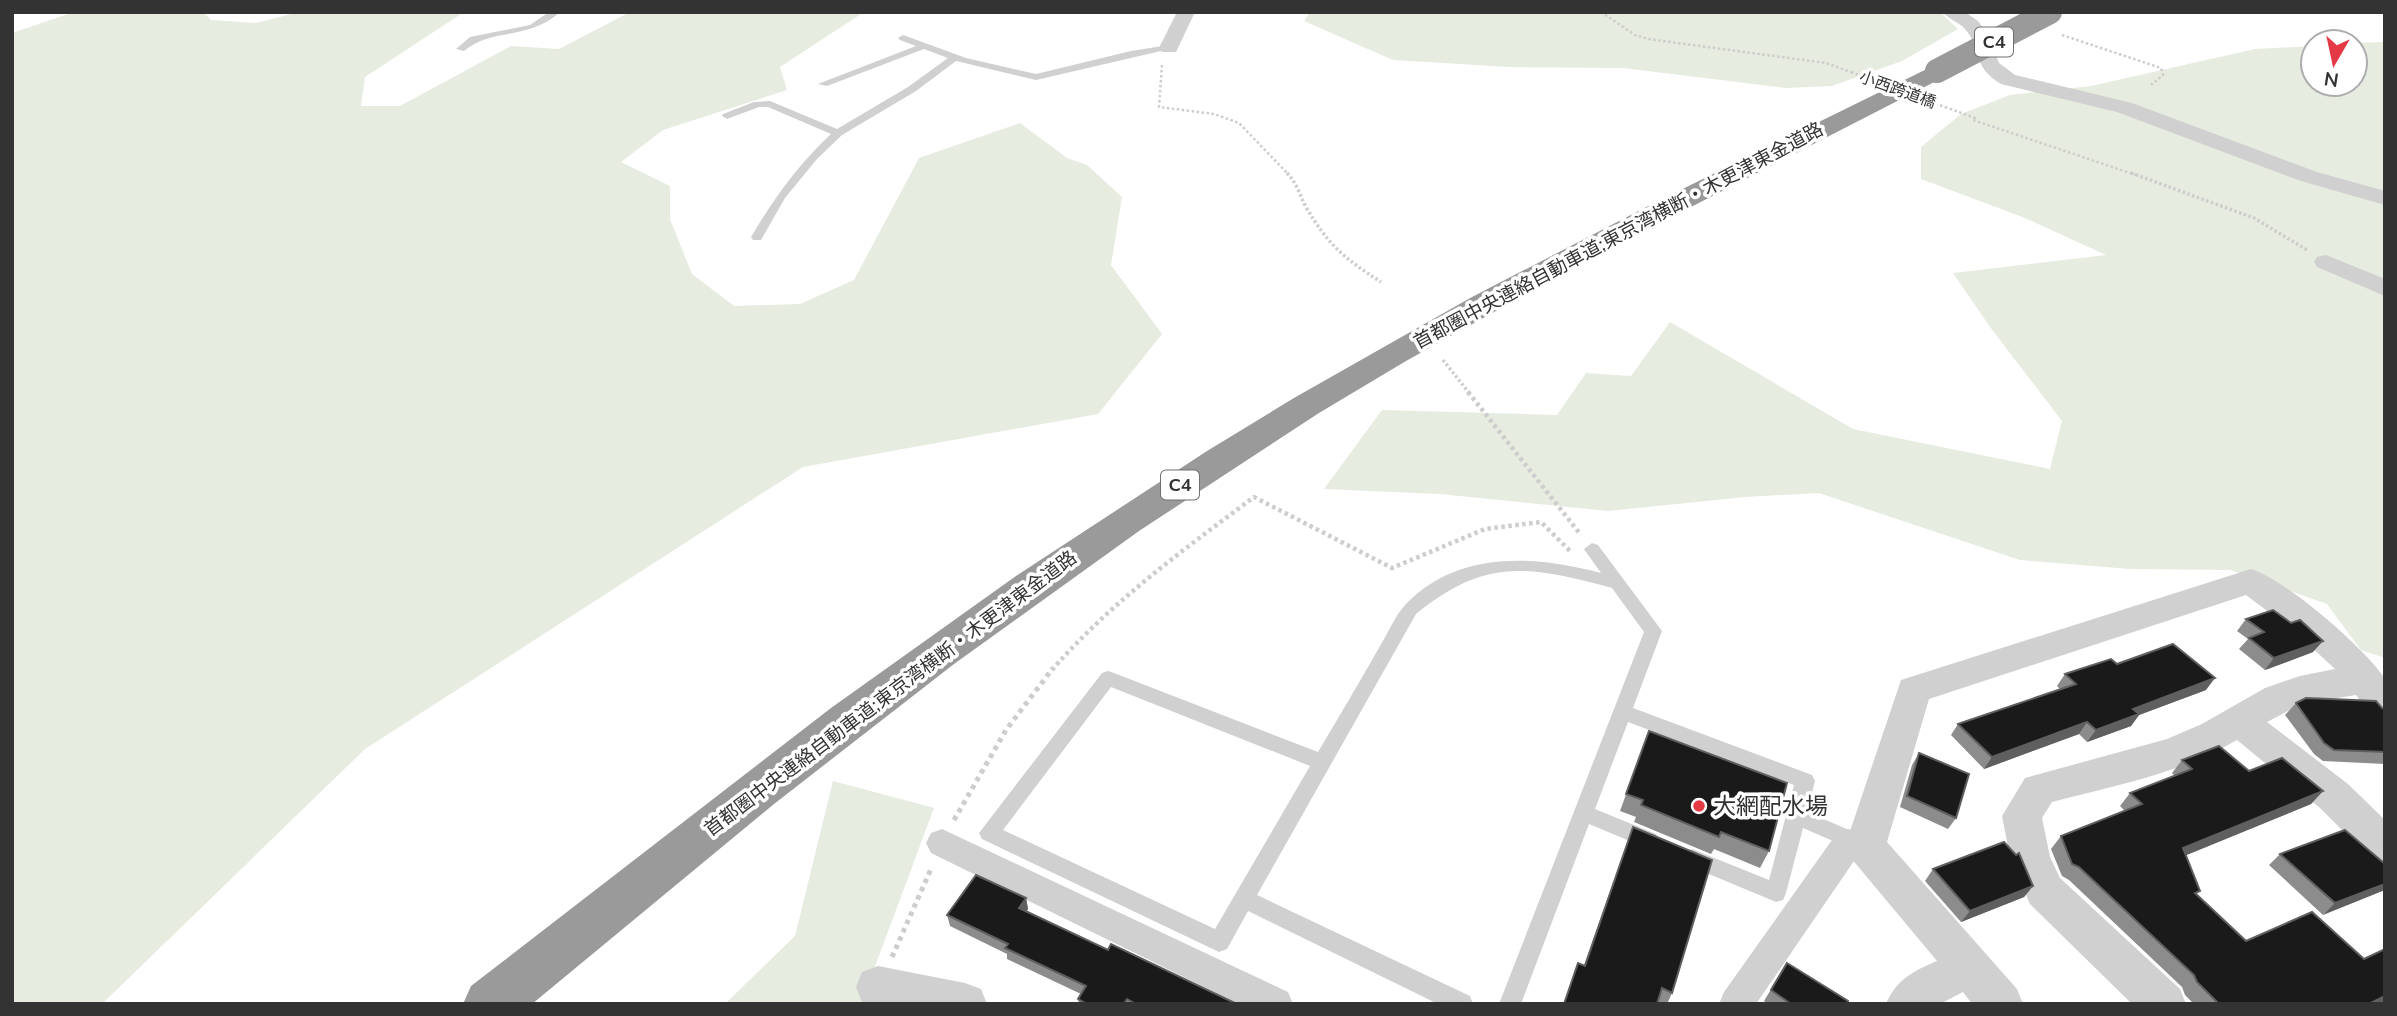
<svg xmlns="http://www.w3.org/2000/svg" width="2397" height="1016" font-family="Mulish,'Noto Sans JP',sans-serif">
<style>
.green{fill:#e6ecdf}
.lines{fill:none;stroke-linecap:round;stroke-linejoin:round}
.path-far3{stroke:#cdcdcd;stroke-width:2.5;stroke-dasharray:2.5 2.5;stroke-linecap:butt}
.path-far2{stroke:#cdcdcd;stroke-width:3.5;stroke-dasharray:2.5 2.5;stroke-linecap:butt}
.path-far1{stroke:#cdcdcd;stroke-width:4.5;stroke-dasharray:3.5 3.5;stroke-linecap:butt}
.path{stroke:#cdcdcd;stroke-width:5;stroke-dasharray:4.5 4.5;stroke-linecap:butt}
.service{fill:#d0d0d0;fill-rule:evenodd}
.pedestrian{fill:#d0d0d0;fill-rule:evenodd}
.minor{fill:#d0d0d0;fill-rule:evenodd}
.motorway{fill:#9a9a9a;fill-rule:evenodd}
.path-bridge{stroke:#cdcdcd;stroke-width:2.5;stroke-dasharray:2.5 2.5;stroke-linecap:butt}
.motorway-bridge{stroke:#9a9a9a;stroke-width:24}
.wall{fill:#8c8c8c}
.shaded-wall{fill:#5f5f5f}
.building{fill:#1a1a1a;stroke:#5f5f5f;stroke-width:2}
.poi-dot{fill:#e63946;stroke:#fff;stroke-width:2.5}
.labels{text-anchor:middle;stroke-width:7;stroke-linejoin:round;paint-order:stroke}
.far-street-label{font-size:16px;fill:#333;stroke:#fff}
.shield{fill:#fff;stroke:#707070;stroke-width:2}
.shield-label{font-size:18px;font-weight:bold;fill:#333}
.street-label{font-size:19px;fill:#333;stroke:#fff}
.near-poi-label{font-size:23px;fill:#333;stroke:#fff;text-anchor:start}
</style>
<rect width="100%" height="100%" fill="#fff"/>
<path class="green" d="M74,12H203L211,20L256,23L299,12H464L365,77L361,106H400L511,46L559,49L630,12H864L780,67L787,90L663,130L621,162L670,186V219L692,274L734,306L800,304L854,280L919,158L1020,123L1067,158L1087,165L1122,197L1111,265L1162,334L1098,414L803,467L365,749L102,1004H12V33Z
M1310,12H1940L1958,29L1902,61L1832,86L1786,88L1623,68L1509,67L1393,60L1304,21Z
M2385,42V658L2361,650L2327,604L2231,570L2130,569L2020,560L1819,493L1745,497L1608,511L1440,494L1324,489L1382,410L1557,415L1586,373L1631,376L1670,322L1853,429L2050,469L2062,421L1990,327L1953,273L2106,255L2025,218L1921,179V147L1961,114L2010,95L2091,86L2255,49L2313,46V84H2355V43Z
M833,781L934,808L861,1004H725L795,936Z"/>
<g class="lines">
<path class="path-far3" d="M1601,12L1635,35L1648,39L1826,63L1851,72
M2062,35L2161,68L2163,75L2151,85
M1162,65L1159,107L1214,114L1239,123L1289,175
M1945,107L1975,118L1973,120L2136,175"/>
<path class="path-far2" d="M1287,173C1297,183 1300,196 1306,207C1328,245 1345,259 1381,282
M2131,173L2254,218L2307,250
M1443,360L1470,394"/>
<path class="path-far1" d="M1468,392L1581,535
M1052,670C1110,603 1183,550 1254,497L1392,568L1485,529L1541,522L1570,551"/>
<path class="path" d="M954,820L1006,730L1053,668
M892,957L931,869"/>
<path class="service" d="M549,12H560C528,41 493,27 464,51L456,49L470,37L530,25Z
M903,35L966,58L1036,74L1131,51L1169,45L1174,48L1036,80L956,61L916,91L842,135L817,159L785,198L761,240H753L751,237C774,198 798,165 831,134L768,107H759L727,119L722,116L723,114L754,102L770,101L837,129L908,87L948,58L924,49L827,86L818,84L916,46L900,40L898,38Z
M1592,543L1598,545L1662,631L1633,708L1812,775L1815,781L1807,812L1863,836L1866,842L1863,848L1856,851L1803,828L1786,893L1783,900L1776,902L1685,864L1682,858L1685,852L1692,849L1769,880L1794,785L1628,722L1595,809L1656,834L1659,840L1656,846L1649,849L1589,824L1521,1004H1499L1644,632L1612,588C1529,566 1486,557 1416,614L1257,895L1470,996L1473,1004H1438L1248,911L1227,949L1219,952L982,839L979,833L1102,673L1108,671L1114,673L1318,752C1339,717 1360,681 1380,646C1388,633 1395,616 1405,605C1457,550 1534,555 1601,573L1584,549ZM1111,687L1310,766L1215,929L1003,830Z"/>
<path class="pedestrian" d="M942,829L1288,992L1293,1004H1239L931,853L926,843L931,833Z
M1848,829L1876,836L1881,846L1876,856L1865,860L1856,858L1756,1004H1719L1724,992L1837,833Z"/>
<path class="minor" d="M1177,12H1195L1176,52H1162L1159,48Z
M1943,12H1965L1978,21L1987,33L1999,63L2015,75L2132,103L2317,172L2385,191V205L2301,181L2117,112L2001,84C1970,65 1982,47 1965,29C1959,22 1949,20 1943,12Z
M2326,255L2385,279V296L2317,267L2314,262L2317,257Z
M2251,569C2285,579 2366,649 2385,679V721L2372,717L2356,695L2301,704L2267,722L2348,784L2385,820V864L2371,859L2320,808L2237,740C2181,773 2114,786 2052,802L2042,818L2050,857L2060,878L2180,989L2186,1004H2132L2030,904L2010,857L2002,816L2025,778L2167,739L2202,724L2265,688L2300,676L2335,669L2295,632L2246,595L1929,699L1887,842L2017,989L2023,1004H1972L1963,992L1940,1004H1886C1896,980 1913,971 1937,961L1851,858L1845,846L1901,680Z
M878,966L965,983L981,989L987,1004H868L862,1002L856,987L862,972Z"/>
<path class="motorway" d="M1937,64L1946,66L1949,71L1946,76L1584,262L1406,361L1319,413L1139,531L954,664L774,804L532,1004H463L471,986L831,708L1016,576L1207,451L1294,398L1472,297L1654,203Z"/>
<path class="path-bridge" d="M1851,72L1945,107"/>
<path class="motorway-bridge" d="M1937,71L2050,12"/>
</g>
<path class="wall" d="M2246,619L2313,652L2265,670L2239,649L2248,639L2237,631Z
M2117,664L2206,690L2139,715L2131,726L2087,742L2079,734L1984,769L1951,735L1958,724L2060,689L2057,686L2065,674Z
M2296,703L2385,709V764L2323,761L2314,754L2285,715Z
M1649,731L1769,851L1760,868L1714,849L1711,854L1634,822L1636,817L1620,811Z
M1919,753L1956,818L1948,829L1900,807L1912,765Z
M2182,760L2249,771L2323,791L2311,804L2186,855L2197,894L2246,941L2364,959L2385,949V1002L2380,1004H2194L2185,995L2182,987L2069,880L2062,876L2051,849L2061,836L2125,811L2120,806L2130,793L2175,776L2172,773Z
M1627,843L1672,993L1667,1004H1564L1584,965Z
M2280,854L2385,864L2323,915L2269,865Z
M1933,869L2033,886L2024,897L1961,922L1925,881Z
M1026,898L1028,909L1026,912L1108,950L1237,1004H1079L1078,999L1081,994L1007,959V954L950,926L947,915Z
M1787,963L1847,1004H1768L1764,1001Z"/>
<path class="shaded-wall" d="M2323,641L2313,652L2265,670L2274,658Z
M2215,678L2206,690L2139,715L2131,726L2087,742L2096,730L2133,709Z
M2087,722L2079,734L1984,769L1992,757Z
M2323,791L2311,804L2172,861L2183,848Z
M2385,884V890L2323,915L2335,903Z
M2033,886L2024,897L1961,922L1970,911Z
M1026,898L1028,909L1021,919L1019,908Z
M2385,996V1002L2380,1004H2369Z"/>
<path class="building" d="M2273,610L2291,623L2300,620L2323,641L2274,658L2249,638L2264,632L2246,619Z
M2173,644L2215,678L2133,709L2139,714L2096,730L2087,722L1992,757L1958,724L2076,684L2065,674L2111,659L2117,664Z
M2306,698L2376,701L2382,708L2385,709V752L2334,750L2324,743L2296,703Z
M1649,731L1787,783L1769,851L1721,832L1719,837L1641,805L1643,800L1626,794Z
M2219,746L2249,771L2282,758L2323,791L2183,848L2200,891L2195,893L2246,941L2312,912L2364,959L2385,949V996L2369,1004H2219L2197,982L2194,975L2079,867L2072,864L2061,836L2142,804L2130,793L2192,769L2182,760Z
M1919,753L1969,774L1956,818L1907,796Z
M1633,827L1712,860L1672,993L1662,988L1657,1004H1564L1578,963L1585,966Z
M2345,830L2385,864V884L2335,903L2280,854Z
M2004,842L2016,855L2019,853L2033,886L1970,911L1933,869Z
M976,875L1026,898L1019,908L1108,950L1111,944L1237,1004H1136L1127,999L1124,1004H1087L1078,999L1086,986L1005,948L1008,944L947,915Z
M1787,963L1848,1001L1847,1004H1791L1771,990Z"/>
<circle class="poi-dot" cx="1699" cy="806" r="7"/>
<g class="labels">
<g class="far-street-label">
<text transform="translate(1898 89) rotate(20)" y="6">小西跨道橋</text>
</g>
<g class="shield">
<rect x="1975" y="27.5" width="38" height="29" rx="5"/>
<rect x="1161" y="470.5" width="38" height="29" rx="5"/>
</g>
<g class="shield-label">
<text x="1994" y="48">C4</text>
<text x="1180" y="491">C4</text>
</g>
<g class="street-label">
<text transform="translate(1618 235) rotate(-28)" y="7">首都圏中央連絡自動車道;東京湾横断・木更津東金道路</text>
<text transform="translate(890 693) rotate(-37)" y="7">首都圏中央連絡自動車道;東京湾横断・木更津東金道路</text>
</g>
<g class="near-poi-label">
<text x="1713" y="814">大網配水場</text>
</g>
</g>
<rect width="2397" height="1016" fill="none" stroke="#333333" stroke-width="28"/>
<g transform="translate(2334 63) rotate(189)"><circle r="33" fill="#ffffff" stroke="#adadad" stroke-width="2"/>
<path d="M0-5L12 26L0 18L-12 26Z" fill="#e63946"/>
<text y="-10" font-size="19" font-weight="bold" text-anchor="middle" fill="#333333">N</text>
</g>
</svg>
